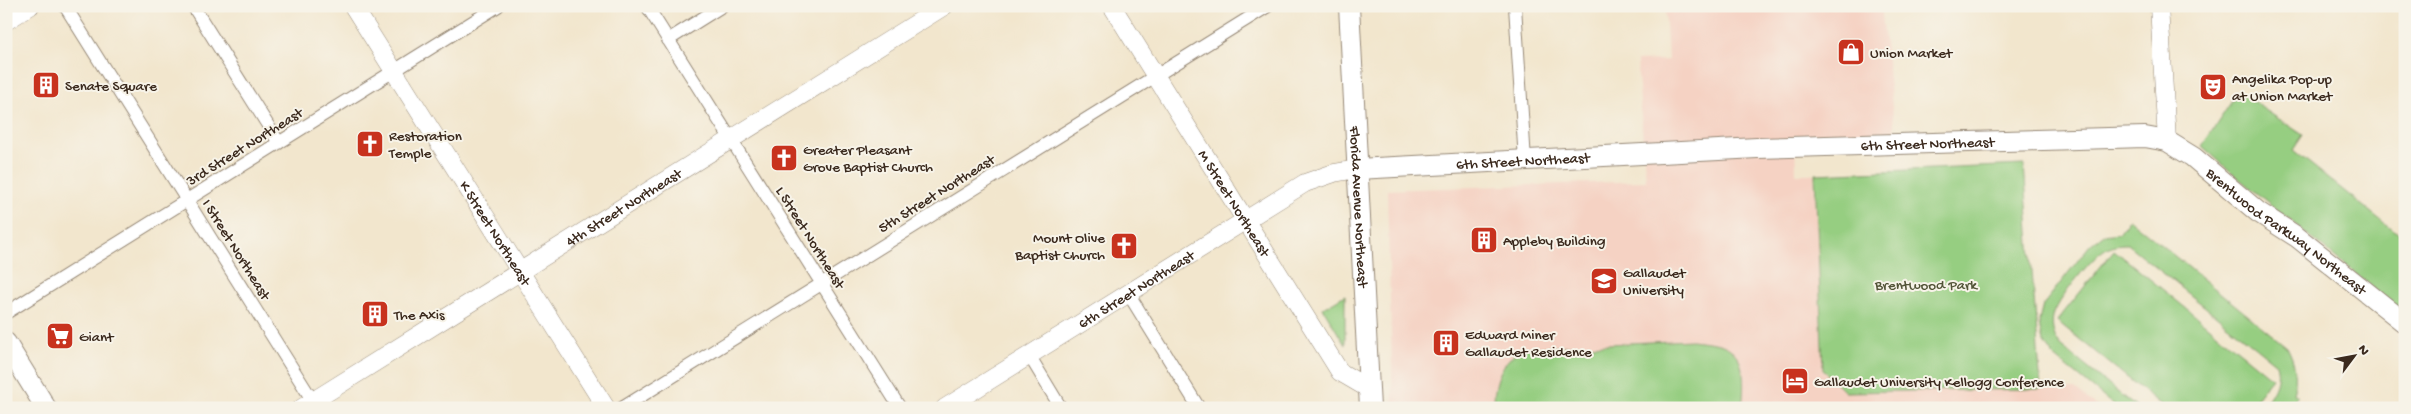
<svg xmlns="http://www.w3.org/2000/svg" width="2411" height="414" font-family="'Gochi Hand',sans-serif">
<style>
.built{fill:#f5d2c3}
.green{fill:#96ce81;stroke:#687c50}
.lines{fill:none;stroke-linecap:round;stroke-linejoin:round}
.street-casing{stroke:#968876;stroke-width:14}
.secondary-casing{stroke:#968876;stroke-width:19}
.primary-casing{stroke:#968876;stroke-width:22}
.street{stroke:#fff;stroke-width:12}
.secondary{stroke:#fff;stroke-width:18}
.primary{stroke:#fff;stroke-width:20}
.labels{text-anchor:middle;stroke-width:4;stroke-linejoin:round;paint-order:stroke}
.poi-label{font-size:15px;fill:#3b2a1e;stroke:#f7f3e8;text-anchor:start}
.street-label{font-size:15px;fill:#3b2a1e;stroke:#f7f3e8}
.park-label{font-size:15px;fill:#525337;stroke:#f7f3e8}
</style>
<rect width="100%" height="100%" fill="#f7f3e8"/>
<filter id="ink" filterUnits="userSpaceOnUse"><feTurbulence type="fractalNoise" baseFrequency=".02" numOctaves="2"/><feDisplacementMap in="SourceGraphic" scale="10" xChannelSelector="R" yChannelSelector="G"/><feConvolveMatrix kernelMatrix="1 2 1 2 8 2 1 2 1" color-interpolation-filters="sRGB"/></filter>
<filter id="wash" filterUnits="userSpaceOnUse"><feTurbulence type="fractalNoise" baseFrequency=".0096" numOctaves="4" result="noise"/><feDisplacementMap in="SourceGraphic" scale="20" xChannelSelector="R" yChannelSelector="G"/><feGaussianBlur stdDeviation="1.12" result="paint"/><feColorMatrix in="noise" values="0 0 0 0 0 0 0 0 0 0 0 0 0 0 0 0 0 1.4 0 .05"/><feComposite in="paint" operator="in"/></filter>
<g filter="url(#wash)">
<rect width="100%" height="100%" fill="#f2e6cd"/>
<path class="built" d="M1665,6H1881L1895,133L1795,136L1796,174H1814L1823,371L1845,392L2075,389L2099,408H1393L1387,190L1646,181L1637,61L1668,60Z"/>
<path class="green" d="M2238,92L2303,135L2293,150L2393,230L2405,237V314L2238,178L2202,146Z
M2024,165L2041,389L1845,392L1823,370L1815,174Z
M2129,219L2287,347C2295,362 2298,376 2293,393L2297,396L2288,408H2261C2272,394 2281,382 2276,364L2127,244C2119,244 2111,245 2104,250C2092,257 2055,303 2053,317C2051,328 2054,338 2061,346L2137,408H2117L2053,356L2043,341L2040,330L2039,321L2043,305L2090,245L2103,235L2119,233Z
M2114,250L2272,378L2248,408H2165L2057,321Z
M1345,295V345L1323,308Z
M1692,340C1704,342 1721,342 1730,349C1747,361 1744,390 1742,408H1494C1493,384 1501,358 1525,348Z"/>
</g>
<g filter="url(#ink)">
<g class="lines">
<g class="street-casing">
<path id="street" d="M65,6L316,406
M193,6L279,143
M647,6L900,408
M1515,6L1525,161
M668,40L722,6
M1128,293L1199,408
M6,313L498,6
M1029,355L1061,408
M622,408L1268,6"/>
</g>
<g class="secondary-casing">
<g id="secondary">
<path id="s1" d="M353,6L606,408"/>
<path id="s2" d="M1112,6L1340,372L1369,389"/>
<path d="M2159,6L2167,141"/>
<path d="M6,21L30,6"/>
<path id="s3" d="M302,408L944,6"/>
<path id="s4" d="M945,408L1305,183L1334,173L1357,169"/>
</g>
</g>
<g class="primary-casing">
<g id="primary">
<path id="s5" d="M1349,6L1370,408"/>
<path id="s6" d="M1357,169L1757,148L2145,137L2167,141L2193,157L2258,212L2297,237L2405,323"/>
<path d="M6,343L46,408"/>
</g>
</g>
<use href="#street" class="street"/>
<use href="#secondary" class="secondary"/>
<use href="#primary" class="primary"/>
</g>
</g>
<defs>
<g id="shop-square" transform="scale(1.4375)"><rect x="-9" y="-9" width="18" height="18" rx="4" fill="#c8321e" stroke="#f7f3e8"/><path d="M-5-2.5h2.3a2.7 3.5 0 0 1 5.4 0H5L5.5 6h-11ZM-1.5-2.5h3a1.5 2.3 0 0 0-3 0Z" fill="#fff"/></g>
<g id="building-square" transform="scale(1.4375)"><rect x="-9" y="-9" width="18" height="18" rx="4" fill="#c8321e" stroke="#f7f3e8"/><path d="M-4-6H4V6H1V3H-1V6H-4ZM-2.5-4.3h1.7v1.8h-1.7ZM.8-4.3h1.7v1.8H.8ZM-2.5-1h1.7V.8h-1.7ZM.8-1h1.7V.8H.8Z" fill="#fff"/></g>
<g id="theatre-square" transform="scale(1.4375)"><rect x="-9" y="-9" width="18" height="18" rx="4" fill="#c8321e" stroke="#f7f3e8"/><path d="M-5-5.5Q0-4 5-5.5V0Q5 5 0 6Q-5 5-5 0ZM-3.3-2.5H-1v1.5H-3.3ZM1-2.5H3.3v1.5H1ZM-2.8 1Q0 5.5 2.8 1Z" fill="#fff"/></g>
<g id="church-square" transform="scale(1.4375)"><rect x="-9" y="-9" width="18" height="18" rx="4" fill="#c8321e" stroke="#f7f3e8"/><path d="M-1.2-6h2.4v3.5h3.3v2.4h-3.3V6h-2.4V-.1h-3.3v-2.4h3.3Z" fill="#fff"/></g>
<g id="university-square" transform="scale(1.4375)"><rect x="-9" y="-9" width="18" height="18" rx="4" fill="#c8321e" stroke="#f7f3e8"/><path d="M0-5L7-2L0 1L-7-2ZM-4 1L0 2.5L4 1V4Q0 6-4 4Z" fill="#fff"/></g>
<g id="supermarket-square" transform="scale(1.4375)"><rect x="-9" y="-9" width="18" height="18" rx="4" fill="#c8321e" stroke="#f7f3e8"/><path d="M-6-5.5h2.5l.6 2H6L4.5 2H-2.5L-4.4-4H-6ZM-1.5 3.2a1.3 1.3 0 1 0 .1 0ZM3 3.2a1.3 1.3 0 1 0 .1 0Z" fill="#fff"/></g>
<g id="hotel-square" transform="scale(1.4375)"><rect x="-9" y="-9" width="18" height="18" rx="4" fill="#c8321e" stroke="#f7f3e8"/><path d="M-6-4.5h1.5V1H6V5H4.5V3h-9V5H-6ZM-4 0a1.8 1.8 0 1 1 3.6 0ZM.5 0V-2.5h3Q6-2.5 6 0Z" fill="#fff"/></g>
</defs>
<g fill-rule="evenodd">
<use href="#shop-square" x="1851" y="52"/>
<use href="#building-square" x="46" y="85"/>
<use href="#theatre-square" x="2213" y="87"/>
<use href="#church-square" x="370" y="144"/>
<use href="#church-square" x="784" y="158"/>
<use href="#building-square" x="1484" y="240"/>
<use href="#church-square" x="1124" y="246"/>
<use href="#university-square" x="1604" y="281"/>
<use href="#building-square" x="375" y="314"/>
<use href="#supermarket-square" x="60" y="336"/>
<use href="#building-square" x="1446" y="343"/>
<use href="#hotel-square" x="1795" y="381"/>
</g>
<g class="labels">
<g class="poi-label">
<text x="1870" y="57">Union Market</text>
<text x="2232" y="83">Angelika Pop-up<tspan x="2232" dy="17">at Union Market</tspan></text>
<text x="65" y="90">Senate Square</text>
<text x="389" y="140">Restoration<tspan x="389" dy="17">Temple</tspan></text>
<text x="803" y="154">Greater Pleasant<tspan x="803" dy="17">Grove Baptist Church</tspan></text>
<text x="1105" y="242" text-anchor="end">Mount Olive<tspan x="1105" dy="17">Baptist Church</tspan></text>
<text x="1503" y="245">Appleby Building</text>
<text x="1623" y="277">Gallaudet<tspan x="1623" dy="17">University</tspan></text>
<text x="394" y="319">The Axis</text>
<text x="1465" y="339">Edward Miner<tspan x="1465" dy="17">Gallaudet Residence</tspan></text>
<text x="79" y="341">Giant</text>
<text x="1814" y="386">Gallaudet University Kellogg Conference</text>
</g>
<g class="street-label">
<text dy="5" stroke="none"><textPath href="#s6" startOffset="571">6th Street Northeast</textPath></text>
<text transform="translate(244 146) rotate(-32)" y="5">3rd Street Northeast</text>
<text dy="5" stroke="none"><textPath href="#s6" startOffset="166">6th Street Northeast</textPath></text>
<text transform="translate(936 193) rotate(-32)" y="5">5th Street Northeast</text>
<text dy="5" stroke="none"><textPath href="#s2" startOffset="232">M Street Northeast</textPath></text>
<text dy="5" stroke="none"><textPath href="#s3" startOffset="379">4th Street Northeast</textPath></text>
<text dy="5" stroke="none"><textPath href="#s5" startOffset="201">Florida Avenue Northeast</textPath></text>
<text dy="5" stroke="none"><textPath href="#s6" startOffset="961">Brentwood Parkway Northeast</textPath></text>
<text dy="5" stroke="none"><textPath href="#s1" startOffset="268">K Street Northeast</textPath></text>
<text transform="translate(811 237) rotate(58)" y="5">L Street Northeast</text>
<text transform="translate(237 249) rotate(58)" y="5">I Street Northeast</text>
<text dy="5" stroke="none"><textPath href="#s4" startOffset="225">6th Street Northeast</textPath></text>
</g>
<g class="park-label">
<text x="1926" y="289">Brentwood Park</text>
</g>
</g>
<rect width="2411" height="414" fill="none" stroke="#f7f3e8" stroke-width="25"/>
<g transform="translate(2354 356) rotate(58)" stroke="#f7f3e8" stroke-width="4" paint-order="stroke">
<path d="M0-4L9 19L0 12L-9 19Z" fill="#3b2a1e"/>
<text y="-8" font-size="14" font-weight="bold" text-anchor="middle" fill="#3b2a1e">N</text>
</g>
</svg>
